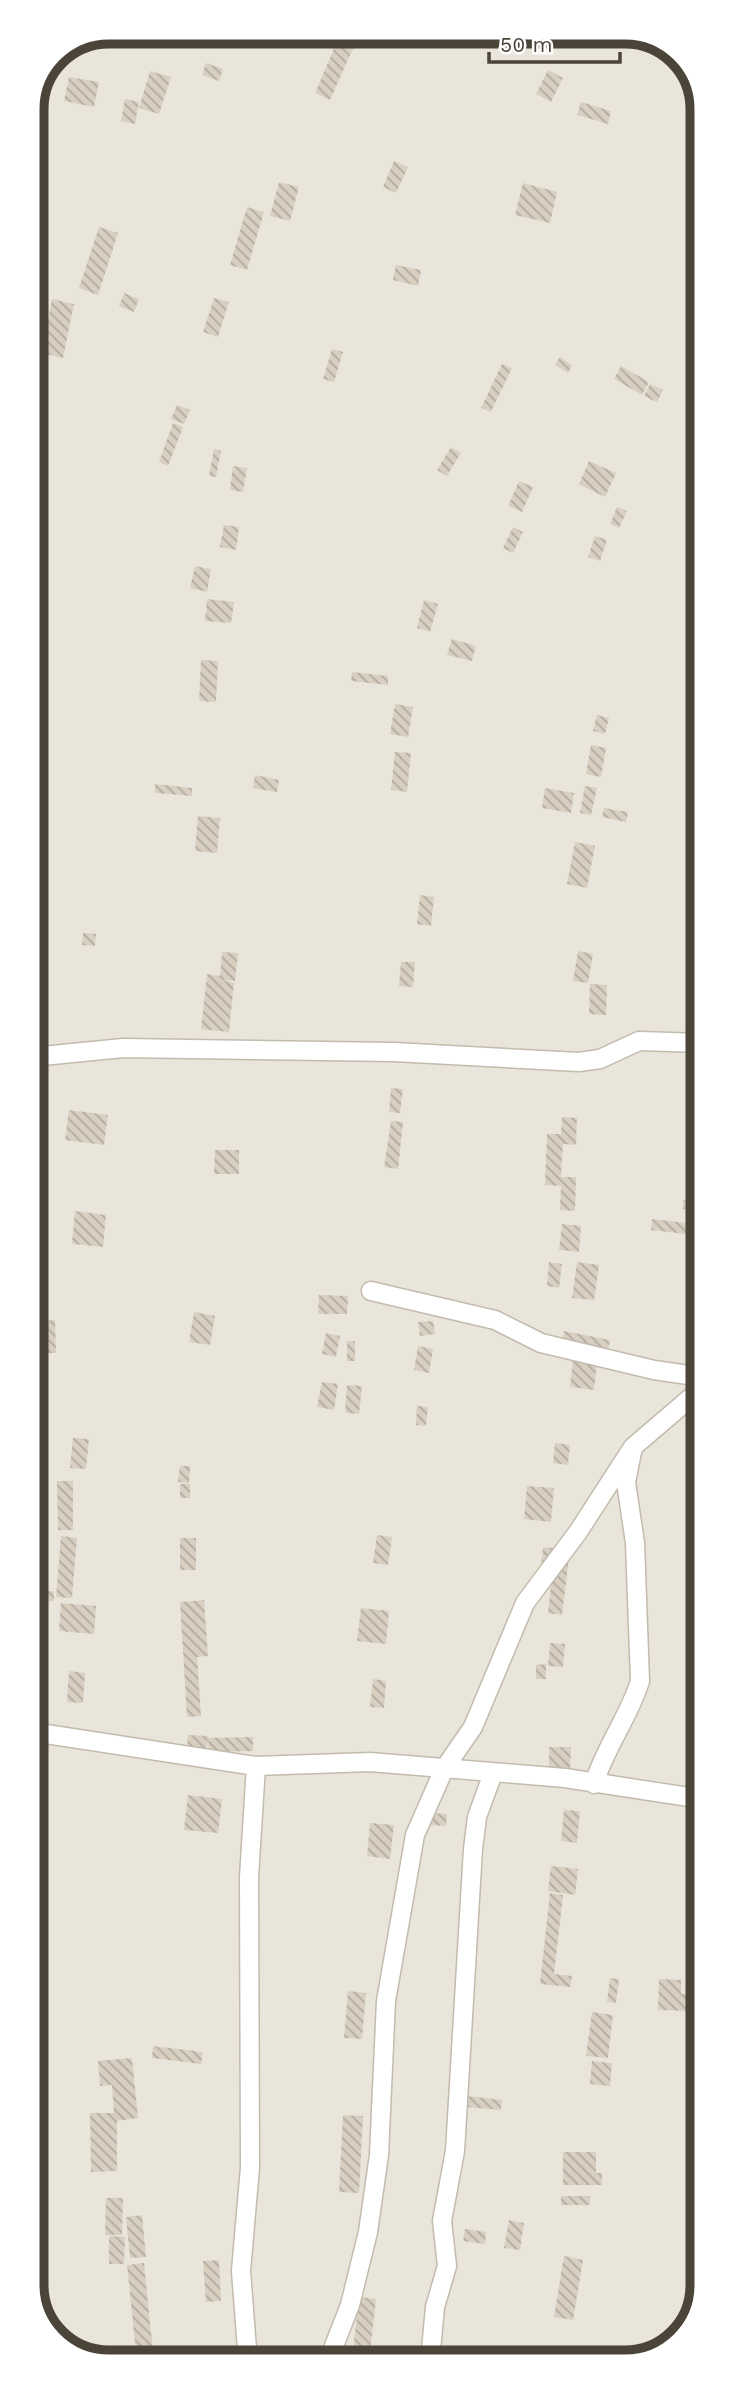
<svg xmlns="http://www.w3.org/2000/svg" width="734" height="2394" font-family="'Work Sans',sans-serif">
<style>
.residential{fill:#eae5da}
.building{fill:url(#building-back-hatch)}
.lines{fill:none;stroke-linecap:round;stroke-linejoin:round}
.street-casing{stroke:#c2bbae;stroke-width:21}
.street{stroke:#fff;stroke-width:18}
.rim{fill:none;stroke:#4b4439;stroke-width:9}
</style>
<defs>
<pattern id="building-back-hatch" width="6" height="6" patternUnits="userSpaceOnUse" patternTransform="scale(1.75)"><rect width="6" height="6" fill="#d8cfc1"/><path d="M-1 5l2 2M0 0l6 6M5-1l2 2" fill="none" stroke="#b1aa9e"/></pattern>
</defs>
<rect width="100%" height="100%" fill="#f6f3ec"/>
<path class="residential" d="M108,32H635L677,51L701,93L702,2286L684,2336L641,2361L99,2362L57,2343L33,2301L32,104L54,54Z"/>
<path class="building" d="M339,37L355,44L330,100L315,93Z
M206,63L223,69L219,81L202,75Z
M548,70L563,78L551,102L536,94Z
M150,71L171,77L159,114L139,108Z
M69,77L99,82L94,107L64,101Z
M125,99L139,102L135,124L121,121Z
M581,102L611,111L608,124L577,115Z
M701,104V142L688,136Z
M394,161L408,167L396,193L383,187Z
M279,182L299,187L290,221L270,216Z
M523,183L557,192L550,223L515,215Z
M247,207L264,212L247,270L230,265Z
M99,227L118,233L98,295L79,288Z
M396,265L421,270L418,286L393,280Z
M124,293L139,299L134,312L119,306Z
M214,298L229,302L218,337L203,332Z
M52,299L74,304L63,358L42,353Z
M332,349L343,352L334,382L323,379Z
M560,357L572,365L568,373L555,365Z
M502,364L512,368L491,412L481,408Z
M621,366L649,382L642,395L614,379Z
M650,384L663,390L657,402L644,396Z
M177,405L190,410L184,424L171,419Z
M173,423L183,427L168,466L159,462Z
M451,447L461,453L447,476L437,470Z
M214,449L221,451L216,477L209,476Z
M589,461L616,473L605,497L579,484Z
M233,466L247,468L243,492L230,490Z
M519,481L533,487L522,512L508,506Z
M617,507L627,511L619,528L610,524Z
M224,525L239,527L236,550L220,547Z
M513,527L523,532L513,553L503,548Z
M595,536L607,540L600,561L588,557Z
M32,540L39,541L36,568H32Z
M195,566L211,569L207,592L190,588Z
M207,599L234,602L231,623L205,621Z
M424,600L438,604L430,632L417,628Z
M452,639L476,646L472,661L447,655Z
M201,660L218,661L216,702L199,701Z
M352,672L388,676V685L351,681Z
M395,704L413,707L408,737L390,734Z
M597,715L609,718L605,734L593,731Z
M591,745L606,748L601,777L586,774Z
M395,752L411,753L407,792L391,790Z
M255,775L279,780L277,792L253,788Z
M155,784L192,788V796L155,793Z
M585,786L597,788L591,815L580,813Z
M545,788L574,793L571,813L542,808Z
M604,808L628,812L626,822L602,817Z
M198,816L220,818L217,853L195,851Z
M575,842L595,846L587,888L567,884Z
M420,895L434,897L431,926L417,924Z
M83,933L96,934L95,946L82,945Z
M578,951L593,954L588,983L573,981Z
M222,952L238,953L235,981L220,980L234,983L229,1032L201,1029L207,974L220,976Z
M401,962H415L413,987L399,986Z
M32,975H37V1024H32Z
M590,984L607,985L606,1015L589,1014Z
M391,1088L403,1089L400,1113L389,1112Z
M69,1110L108,1115L104,1145L65,1140Z
M562,1117L577,1118L576,1145L563,1144L561,1177H576L575,1211L560,1210L561,1186L545,1185L547,1134H561Z
M391,1121L403,1122L398,1169L384,1167Z
M215,1150H239V1174H214Z
M683,1200L702,1202V1228L696,1227L697,1211L683,1209Z
M75,1211L106,1215L103,1247L72,1244Z
M652,1219L695,1224L694,1235L651,1230Z
M562,1224L581,1226L579,1252L559,1250Z
M549,1262L562,1264L559,1288L547,1286Z
M577,1262L599,1265L594,1300L572,1298Z
M319,1295L348,1296L347,1314H318Z
M194,1312L215,1316L210,1345L189,1342Z
M55,1320L56,1353H41L39,1321Z
M433,1321L435,1334L420,1336L418,1322Z
M564,1331L610,1340L608,1350L562,1341Z
M326,1333L340,1336L336,1357L322,1354Z
M347,1341H355V1361H347Z
M418,1346L433,1349L429,1373L414,1370Z
M573,1359L597,1362L594,1390L570,1387Z
M322,1382L338,1384L334,1410L317,1407Z
M347,1385L362,1386L359,1414L345,1413Z
M417,1406L428,1407L426,1426L416,1425Z
M73,1438L89,1439L86,1469L70,1468Z
M555,1443L570,1445L568,1465L553,1463Z
M180,1466H190L189,1483L178,1482Z
M57,1481H73V1530H58Z
M180,1484H190V1498H180Z
M527,1486L554,1488L551,1522L524,1519Z
M377,1535L392,1537L388,1565L373,1563Z
M61,1536L77,1538L72,1598L56,1597Z
M180,1538H196V1570H180Z
M543,1547L570,1550L562,1615L548,1613L552,1577L540,1575Z
M54,1591V1601H33V1592Z
M204,1600L208,1656L197,1657L201,1716L187,1717L180,1602Z
M61,1603L96,1606L94,1634L59,1631Z
M361,1608L389,1611L386,1644L357,1641Z
M550,1643L565,1644L563,1667L548,1666Z
M546,1664V1679H536V1665Z
M69,1671L85,1673L83,1703L67,1702Z
M373,1679L386,1681L384,1708L370,1707Z
M188,1735L208,1736L207,1752L187,1751Z
M253,1737V1751L209,1752L208,1738Z
M549,1747H571L570,1772H549Z
M188,1795L222,1799L218,1833L184,1830Z
M564,1810L580,1811L577,1843L561,1841Z
M430,1813L447,1814L446,1826L429,1825Z
M370,1823L394,1825L390,1859L367,1856Z
M551,1866L578,1869L575,1895L548,1891Z
M550,1893L563,1895L554,1974L572,1976L570,1987L540,1984Z
M610,1978L619,1979L616,2003L607,2002Z
M659,1979L681,1980V1994H691L690,2011L658,2010Z
M348,1991L366,1993L362,2039L344,2038Z
M592,2012L613,2015L608,2058L586,2056Z
M153,2046L203,2052L201,2064L152,2058Z
M132,2058L138,2118L117,2121V2171L91,2172L90,2113H114L112,2085L100,2086L98,2061Z
M592,2061L612,2063L610,2086L590,2084Z
M467,2096L502,2100L501,2110L466,2107Z
M343,2115L363,2116L359,2193L339,2192Z
M563,2152H596V2173H602V2185H563Z
M561,2196H590V2205H561Z
M106,2198H123L122,2235H105Z
M142,2215L146,2257L130,2258L126,2217Z
M509,2220L524,2223L520,2250L504,2248Z
M696,2226L702,2227V2257L693,2256Z
M465,2229L486,2232L485,2244L463,2241Z
M109,2236L125,2237L124,2264H109Z
M564,2256L583,2260L573,2320L554,2317Z
M219,2260L221,2301L206,2302L203,2261Z
M144,2263L154,2362H137L127,2265Z
M359,2297L376,2299L369,2361H352Z"/>
<g class="lines">
<g class="street-casing">
<path id="street" d="M32,1057L123,1048L394,1052L579,1062L600,1059L639,1041L702,1043
M371,1291L495,1320L541,1343L654,1370L702,1377
M33,1732L256,1766L370,1762L565,1778L702,1799
M594,1784C605,1747 629,1717 640,1681L635,1543L626,1482L633,1447L702,1388
M322,2361L332,2351L350,2305L368,2232L379,2155L386,2001L415,1835L444,1769L473,1727L525,1603L578,1532L633,1447
M430,2361L435,2307L447,2266L442,2221L455,2151L473,1849L477,1817L493,1773
M248,2362L241,2271L250,2167L249,1877L256,1766"/>
</g>
<use href="#street" class="street"/>
</g>
<path d="M0 0H734V2394H0ZM109 44H625A65 65 0 0 1 690 109V2285A65 65 0 0 1 625 2350H109A65 65 0 0 1 44 2285V109A65 65 0 0 1 109 44Z" fill="#fff" fill-rule="evenodd"/>
<path class="rim" d="M109 44H625A65 65 0 0 1 690 109V2285A65 65 0 0 1 625 2350H109A65 65 0 0 1 44 2285V109A65 65 0 0 1 109 44Z"/>
<path d="M489 52v10h131v-10" fill="none" stroke="#4b4439" stroke-width="3.5"/>
<text x="500" y="52" font-size="21" fill="#4b4439" stroke="#ffffff" stroke-width="5" paint-order="stroke">50 m</text>
</svg>
